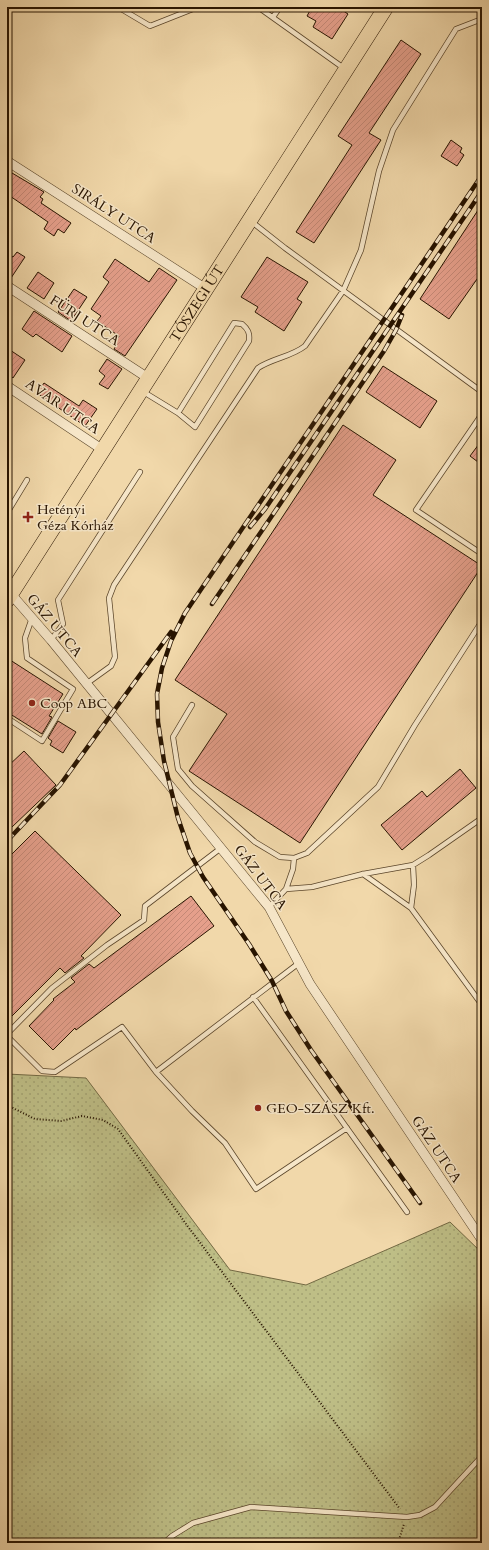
<svg xmlns="http://www.w3.org/2000/svg" width="489" height="1550" font-family="Cardo,serif">
<style>
.grass{fill:url(#grass-dots);stroke:#736943}
.building{fill:url(#building-hatch);stroke:#281400}
.lines{fill:none;stroke-linecap:round;stroke-linejoin:round}
.lane-casing{stroke:#5a452a;stroke-width:6}
.street-casing{stroke:#5a452a;stroke-width:10}
.primary-casing{stroke:#281400;stroke-width:16}
.path{stroke:#281400;stroke-width:2;stroke-dasharray:1 2;stroke-linecap:butt}
.lane{stroke:#f6e6c8;stroke-width:4.5}
.street{stroke:#f6e6c8;stroke-width:9}
.primary{stroke:#f1d8aa;stroke-width:15}
.rail-casing{stroke:#281400;stroke-width:4.5}
.rail{stroke:#f6e6c8;stroke-width:3;stroke-dasharray:9;stroke-linecap:butt}
.poi-dot{fill:#8f2418;stroke:#f6e6c8;stroke-width:1.5}
.labels{text-anchor:middle;stroke-width:3;stroke-linejoin:round;paint-order:stroke}
.street-label{font-size:14px;fill:#281400;stroke:#f6e6c8}
.poi-label{font-size:14px;fill:#281400;stroke:#f6e6c8;text-anchor:start}
</style>
<defs>
<pattern id="grass-dots" width="8" height="8" patternUnits="userSpaceOnUse"><rect width="8" height="8" fill="#bebe86"/><path d="M2 2h.1M6 6h.1" fill="none" stroke="#a3a272" stroke-width="1.8" stroke-linecap="round"/></pattern>
<pattern id="building-hatch" width="6" height="6" patternUnits="userSpaceOnUse"><rect width="6" height="6" fill="#e59f8b"/><path d="M-1 1l2-2M0 6l6-6M5 7l2-2" fill="none" stroke="#c48876"/></pattern>
</defs>
<rect width="100%" height="100%" fill="#f1d8aa"/>
<filter id="stains"><feTurbulence type="fractalNoise" baseFrequency=".005" numOctaves="4"/><feColorMatrix values="0 0 0 0 .2 0 0 0 0 .09 0 0 0 0 .02 0 0 0 .5 -.17"/></filter>
<radialGradient id="worn" r=".72"><stop offset=".6" stop-color="#630" stop-opacity="0"/><stop offset="1" stop-color="#630" stop-opacity=".3"/></radialGradient>
<path class="grass" d="M7,1074L86,1078L230,1270L306,1285L450,1222L482,1253V1543H7Z"/>
<path class="building" d="M312,7H344L342,10L348,14L332,39L313,27L316,21L307,16Z
M401,40L421,54L369,133L381,140L314,243L296,232L352,145L338,136Z
M451,140L462,148L460,152L464,155L457,166L441,156Z
M7,170L44,192L40,197L43,199L41,203L71,223L64,233L58,229L54,236L44,229L48,222L7,194Z
M482,204V272L449,319L420,299Z
M17,252L25,257L9,281L7,280V253L13,257Z
M267,257L308,282L297,299L302,302L284,331L255,312L258,307L241,297Z
M115,259L149,282L159,268L177,280L125,356L114,349L116,346L113,344L119,336L97,321L101,316L91,309L109,282L103,277Z
M38,272L54,283L44,299L27,288Z
M74,289L87,297L71,321L58,312Z
M34,311L72,336L62,352L36,334L33,337L22,329Z
M7,348L25,360L13,378L7,373Z
M107,359L122,369L108,389L99,384L105,376L99,371Z
M383,366L437,401L420,428L366,392Z
M44,383L79,406L83,400L97,409L85,426L37,393Z
M343,425L396,460L373,495L482,566L300,843L189,771L227,714L175,680Z
M482,440V465L470,456Z
M7,658L63,694L49,716L52,717L42,734L7,712Z
M58,721L76,732L63,753L50,745L52,741L48,738Z
M24,751L56,785L12,827L7,822V767Z
M460,769L476,788L402,850L381,825L422,791L427,797Z
M35,831L121,915L81,956L84,958L65,973L60,968L7,1021V859Z
M191,896L214,926L76,1030L75,1028L53,1050L29,1026L54,1000L53,999L75,982L71,978L89,964L94,968Z"/>
<g class="lines">
<g class="lane-casing">
<path id="lane" d="M118,7L150,26L198,7
M258,7L345,69
M273,17L280,7
M252,222L285,248L482,392
M142,391L178,413L195,427L249,341C250,333 248,329 242,324L234,323L178,413
M482,414L416,510L482,554
M7,513L27,480
M51,640L63,624L58,600L140,472
M86,684L111,666L115,657L109,598L114,585L258,368C273,358 291,357 305,346L343,291L361,250L379,171L393,130L456,29L482,19
M192,705L173,737L178,769L192,786L255,842L280,857L294,858
M7,718L42,741L73,689L27,658L25,638L32,618
M363,874L411,908L414,885L413,865
M286,889L293,869L294,858L307,853L378,787L415,725L482,621
M269,907L286,889L312,887L363,874L413,865L429,855L482,818
M411,908L482,1005
M253,997L407,1212
M7,1034L52,988L107,945L144,920L145,906L221,848
M7,1036L42,1071L55,1072L122,1027L156,1072L299,963
M156,1072L192,1111L225,1143L256,1189L347,1128
M164,1543L172,1536L193,1523L251,1507L407,1517L420,1515L435,1507L482,1456"/>
</g>
<g class="street-casing">
<path id="street" d="M7,161L206,289
M7,286L148,378
M7,386L103,450
M11,594L51,640L269,907L310,984L482,1240"/>
</g>
<g class="primary-casing">
<g id="primary">
<path id="s1" d="M7,600L386,7"/>
</g>
</g>
<path class="path" d="M7,1105L35,1119L61,1121L82,1116L103,1120L118,1129L186,1224L400,1509
M398,1543L404,1524"/>
<use href="#lane" class="lane"/>
<use href="#street" class="street"/>
<use href="#primary" class="primary"/>
<g class="rail-casing">
<path id="rail" d="M250,527L265,509L482,191
M212,604L384,351L396,330L402,315
M7,841L60,785L171,632
M420,1203L311,1050L286,1011L272,981L249,944L203,877L190,853L178,818L164,761L158,722L157,694L162,668L171,641L185,613L482,175"/>
</g>
<use href="#rail" class="rail"/>
</g>
<g class="poi-dot">
<path d="M26 511h4v4h4v4h-4v4h-4v-4h-4v-4h4z"/>
<circle cx="32" cy="703" r="4"/>
<circle cx="258" cy="1108" r="4"/>
</g>
<g class="labels">
<g class="street-label">
<text transform="translate(114 213) rotate(33)" y="5">SIRÁLY UTCA</text>
<text dy="5" stroke="none"><textPath href="#s1" startOffset="352">TÓSZEGI ÚT</textPath></text>
<text transform="translate(85 320) rotate(33)" y="5">FÜRJ UTCA</text>
<text transform="translate(63 406) rotate(34)" y="5">AVAR UTCA</text>
<text transform="translate(55 625) rotate(50)" y="5">GÁZ UTCA</text>
<text transform="translate(261 877) rotate(53)" y="5">GÁZ UTCA</text>
<text transform="translate(437 1149) rotate(56)" y="5">GÁZ UTCA</text>
</g>
<g class="poi-label">
<text x="37" y="514">Hetényi<tspan x="37" dy="16">Géza Kórház</tspan></text>
<text x="40" y="708">Coop ABC</text>
<text x="266" y="1113">GEO-SZÁSZ Kft.</text>
</g>
</g>
<rect width="489" height="1550" fill="none" stroke="#f1d8aa" stroke-width="24"/>
<rect x="8" y="8" width="473" height="1534" fill="none" stroke="#281400" stroke-width="2"/>
<rect x="12" y="12" width="465" height="1526" fill="none" stroke="#281400"/>
<rect width="100%" height="100%" filter="url(#stains)"/>
<rect width="100%" height="100%" fill="url(#worn)"/>
</svg>
